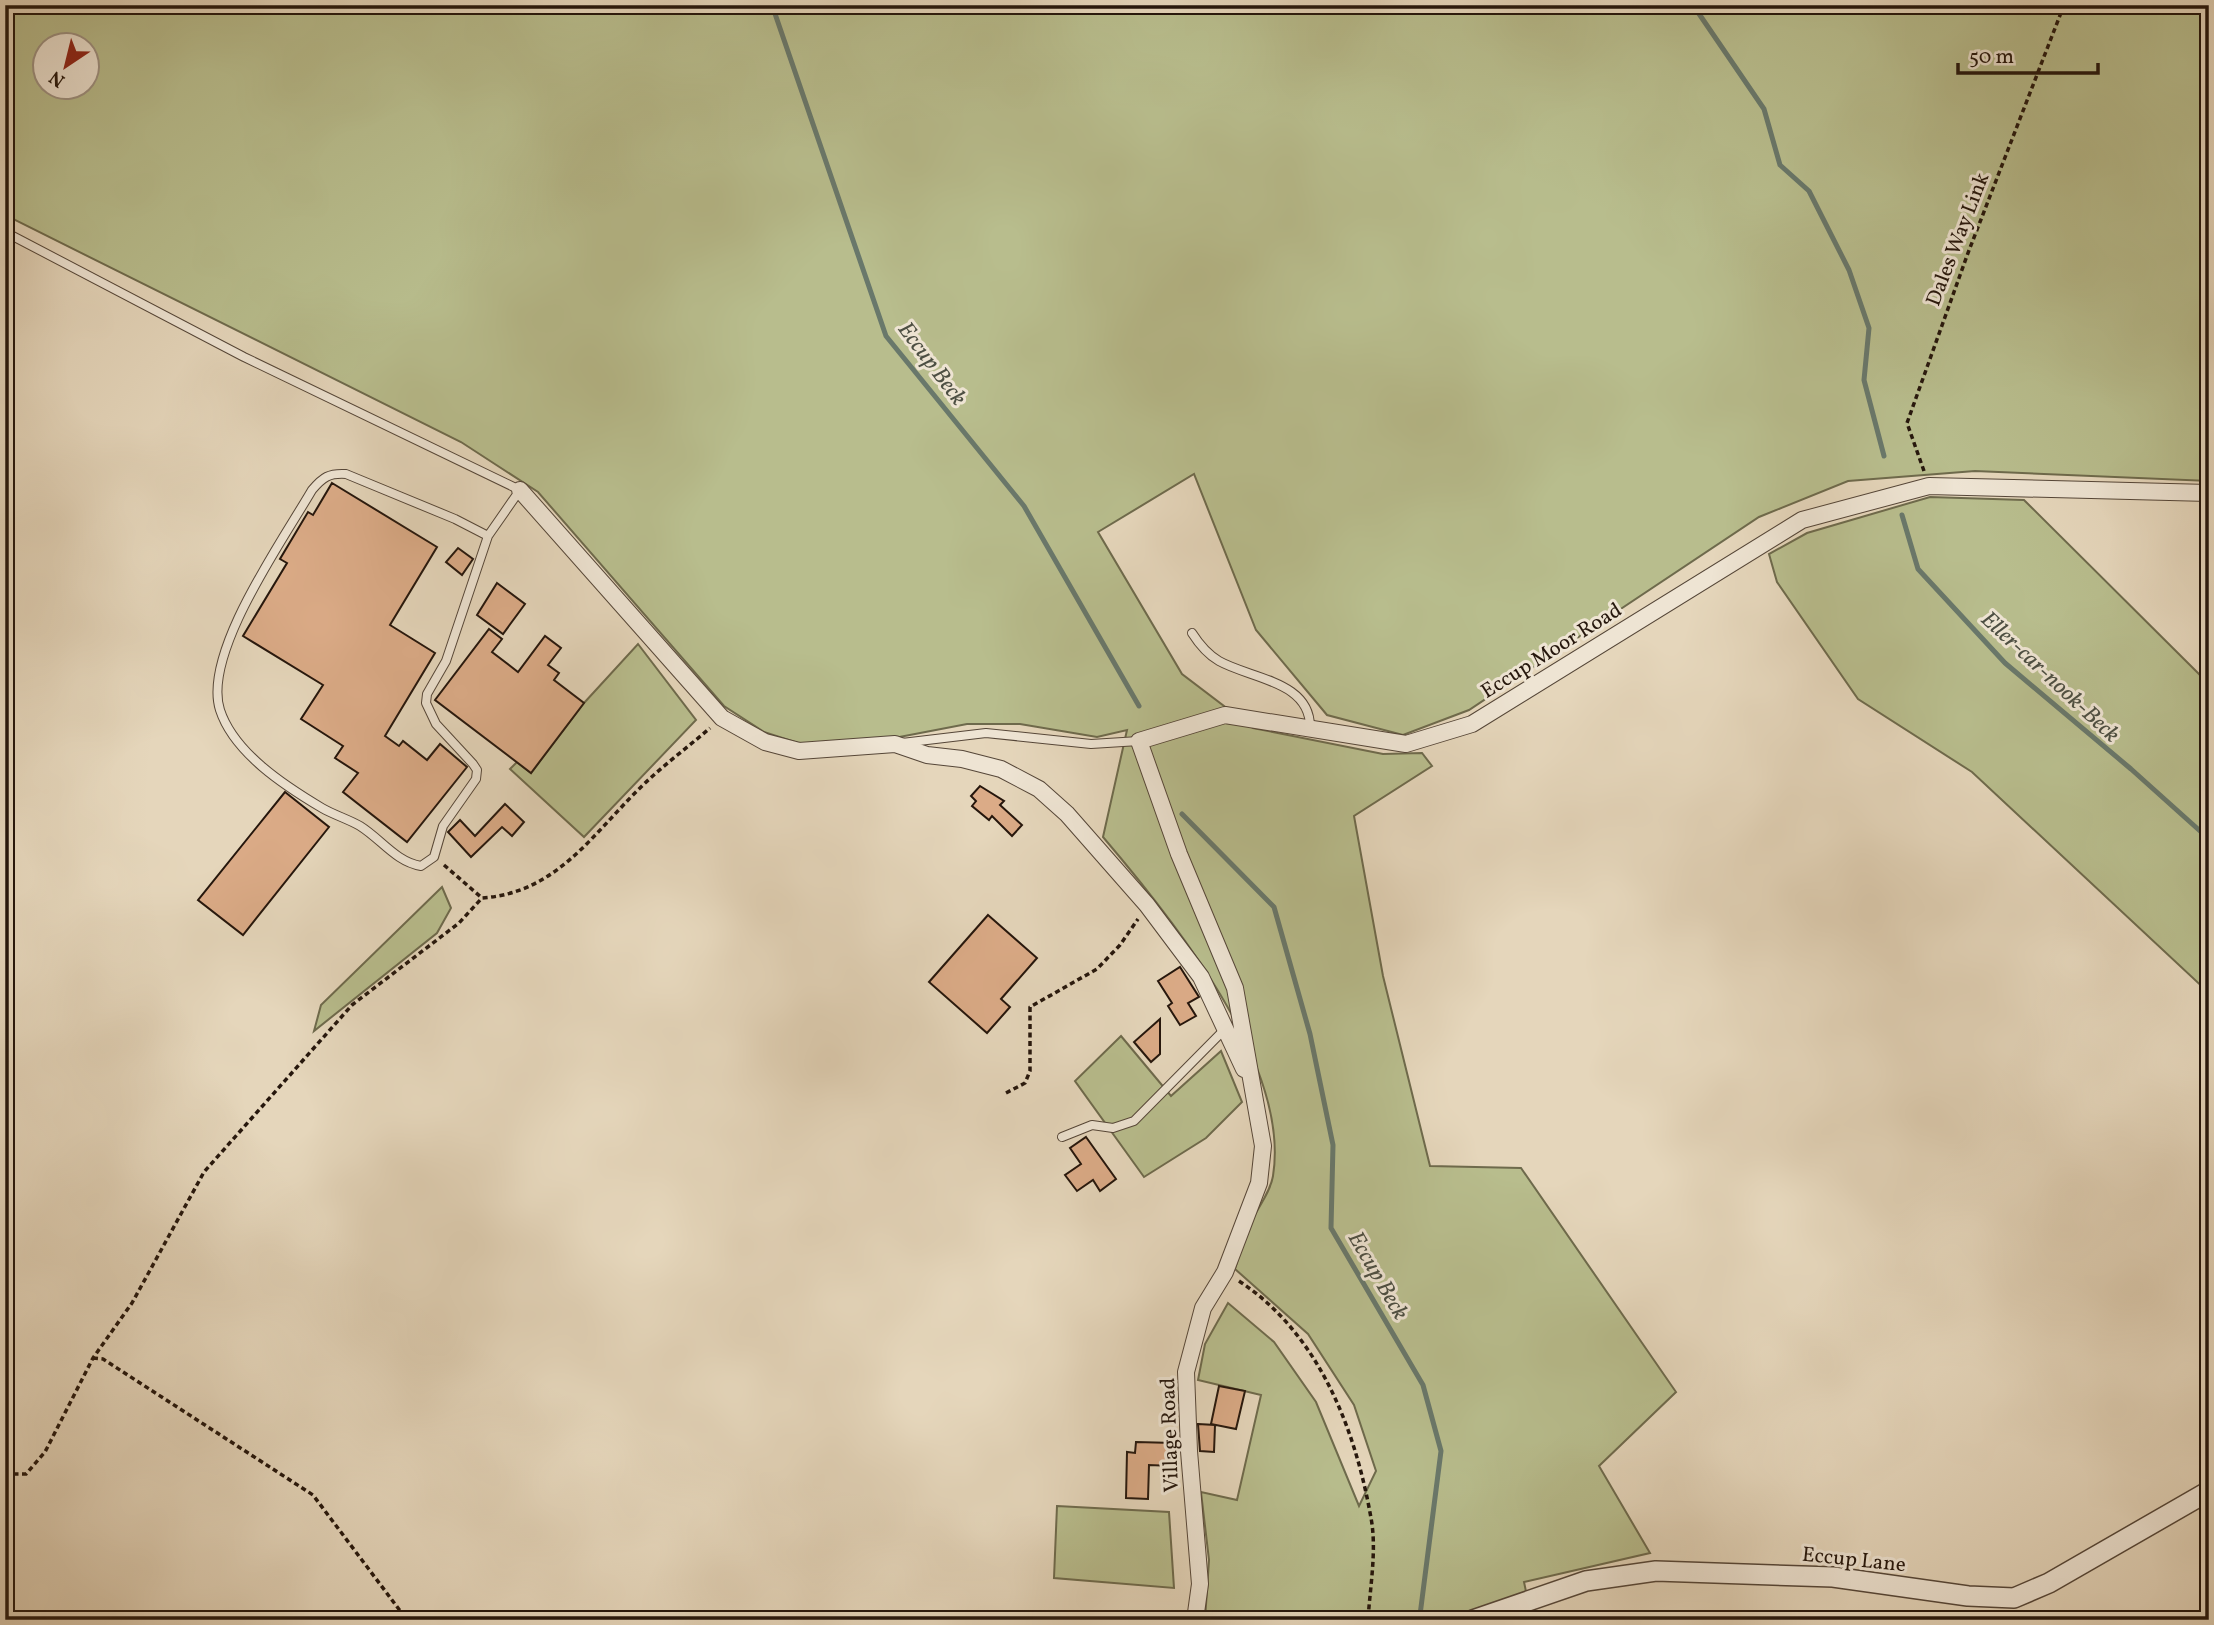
<svg xmlns="http://www.w3.org/2000/svg" width="2214" height="1625" font-family="Vollkorn,serif">
<style>
.green{fill:#b8bd8d;stroke:#6e6a4c;stroke-width:2;fill-rule:evenodd}
.lines{fill:none;stroke-linecap:round;stroke-linejoin:round}
.stream{stroke:#69786b;stroke-width:5}
.building{fill:#dbab87;stroke:#25160c;stroke-width:2}
.service-casing{stroke:#554638;stroke-width:10}
.minor-casing{stroke:#554638;stroke-width:18}
.tertiary-casing{stroke:#554638;stroke-width:22}
.path{stroke:#25160c;stroke-width:3.5;stroke-dasharray:5 3.5;stroke-linecap:butt}
.service{stroke:#eee4d3;stroke-width:8}
.minor{stroke:#eee4d3;stroke-width:16}
.tertiary{stroke:#eee4d3;stroke-width:19}
.labels{text-anchor:middle;stroke-width:6;stroke-linejoin:round;paint-order:stroke}
.street-label{font-size:21px;fill:#25160c;stroke:#eee4d3}
.water-label{font-size:23px;font-style:italic;fill:#4d4f43;stroke:#eee4d3}
</style>
<rect width="100%" height="100%" fill="#e5d6bb"/>
<filter id="stains"><feTurbulence type="fractalNoise" baseFrequency=".00286" numOctaves="4"/><feColorMatrix values="0 0 0 0 .2 0 0 0 0 .09 0 0 0 0 .02 0 0 0 .5 -.17"/></filter>
<radialGradient id="worn" r=".72"><stop offset=".6" stop-color="#630" stop-opacity="0"/><stop offset="1" stop-color="#630" stop-opacity=".3"/></radialGradient>
<path class="green" d="M5,5H2209V481L1975,471L1848,481L1759,517L1469,710L1403,735L1327,715L1256,630L1194,474L1098,532L1182,674L1253,728L1383,754L1422,753L1432,766L1354,816L1383,976L1430,1166L1521,1168L1676,1392L1599,1466L1650,1553L1524,1582L1532,1620H1205L1209,1560L1201,1492L1237,1500L1261,1395L1198,1380L1205,1344L1228,1303L1274,1342L1316,1402L1359,1506L1376,1471L1354,1405L1308,1334L1235,1269C1239,1256 1243,1241 1248,1228C1255,1211 1270,1194 1273,1176C1291,1064 1171,917 1103,837L1127,730L1097,737L1020,724H967L889,739L801,744L764,732L724,706L538,492L461,442L5,215ZM46,46H88V88H46Z
M1930,497L2024,500L2209,684V993L1972,772L1858,699L1777,582L1769,554L1807,533Z
M638,644L696,720L584,837L510,769L517,762L531,773L584,703Z
M442,887L451,908L437,933L314,1031L321,1005Z
M1121,1036L1171,1096L1221,1051L1242,1102L1206,1138L1144,1177L1075,1081Z
M1057,1506L1169,1512L1174,1588L1054,1578Z"/>
<g class="lines">
<path class="stream" d="M772,5L886,336L1024,506L1139,706
M1693,5L1764,109L1780,165L1809,191L1849,270L1869,328L1864,380L1884,456
M1902,515L1918,569L2005,663L2131,769L2209,839
M1182,814L1274,907L1310,1034L1333,1145L1331,1228L1423,1385L1441,1451L1420,1615L1416,1620"/>
</g>
<path class="building" d="M332,483L437,547L390,625L435,653L385,736L399,746L403,741L427,760L440,744L467,767L407,842L343,792L358,773L335,758L343,746L301,719L323,685L243,636L287,563L280,559L308,512L313,515Z
M458,548L473,559L462,575L446,562Z
M497,583L525,604L503,634L477,615Z
M489,629L502,639L492,652L518,672L545,636L561,648L548,665L559,673L554,680L584,703L531,773L435,700Z
M980,786L1004,801L1000,805L1022,825L1012,836L992,816L989,820L972,806L976,801L971,796Z
M285,792L329,827L243,935L198,900Z
M505,804L524,822L512,836L502,827L471,857L448,832L460,820L475,836Z
M988,915L1037,958L1001,999L1010,1007L987,1033L929,982Z
M1180,967L1199,997L1188,1003L1196,1016L1180,1025L1168,1006L1172,1003L1158,981Z
M1160,1019V1054L1151,1062L1134,1042Z
M1086,1137L1116,1179L1100,1191L1093,1180L1077,1191L1065,1175L1081,1164L1070,1148Z
M1219,1386L1245,1391L1236,1429L1211,1424Z
M1198,1424L1215,1425L1214,1452L1200,1451Z
M1136,1442L1174,1443L1173,1466L1149,1465L1148,1499L1126,1498L1127,1452L1135,1453Z"/>
<g class="lines">
<g class="service-casing">
<path id="service" d="M5,232L244,357L520,490L488,536L446,661L427,694L426,703L436,724L473,764L477,770L476,779L443,826L434,857L421,866C396,862 381,839 360,826C348,819 334,815 322,808C285,786 234,753 220,710C202,654 283,540 312,490C323,477 329,473 346,474L455,519L488,536
M1192,633C1199,644 1207,654 1219,661C1251,679 1311,681 1310,728
M902,743L986,733L1091,744L1139,741
M1062,1137L1092,1125L1113,1128L1134,1121L1226,1028"/>
</g>
<g class="minor-casing">
<path id="minor" d="M520,490L722,718L765,742L799,751L895,744L927,755L962,759L1001,769L1039,789L1067,814L1147,905L1201,977L1244,1069
M1195,1620L1200,1584L1189,1451L1186,1372L1203,1308L1225,1272L1259,1183L1263,1146L1235,988L1179,854L1139,741L1225,715L1406,744L1472,724L1802,520L1929,486L2209,493"/>
</g>
<g class="tertiary-casing">
<path id="tertiary" d="M1473,1620L1586,1581L1656,1571L1833,1577L1968,1596L2014,1598L2049,1583L2209,1491"/>
</g>
<path class="path" d="M1924,471L1907,423L1968,253L2064,5
M444,865L482,898
M1006,1093L1025,1083L1030,1071V1007L1097,969L1120,945L1138,919
M1239,1281C1318,1333 1355,1427 1371,1518C1377,1550 1370,1587 1368,1620
M93,1358L103,1359L313,1495L407,1620
M5,1474H26L45,1452L93,1358L132,1303L204,1172L352,1005L459,923L482,898C556,893 592,835 640,788C662,766 687,748 710,728"/>
<use href="#service" class="service"/>
<use href="#minor" class="minor"/>
<use href="#tertiary" class="tertiary"/>
</g>
<g class="labels">
<g class="street-label">
<text transform="translate(1957 239) rotate(-69)" y="7">Dales Way Link</text>
<text transform="translate(1551 650) rotate(-32)" y="7">Eccup Moor Road</text>
<text transform="translate(1169 1435) rotate(-92)" y="7">Village Road</text>
<text transform="translate(1854 1559) rotate(6)" y="7">Eccup Lane</text>
</g>
<g class="water-label">
<text transform="translate(933 363) rotate(53)" y="8">Eccup Beck</text>
<text transform="translate(2051 676) rotate(43)" y="8">Eller-car-nook-Beck</text>
<text transform="translate(1379 1275) rotate(60)" y="8">Eccup Beck</text>
</g>
</g>
<rect width="2214" height="1625" fill="none" stroke="#e5d6bb" stroke-width="28"/>
<rect x="7" y="7" width="2200" height="1611" fill="none" stroke="#25160c" stroke-width="3.5"/>
<rect x="14" y="14" width="2186" height="1597" fill="none" stroke="#25160c" stroke-width="2"/>
<g transform="translate(66 66) rotate(215)"><circle r="33" fill="#eee4d3" stroke="#9e9283" stroke-width="2"/>
<path d="M0-5L12 26L0 18L-12 26Z" fill="#8f2418"/>
<text y="-10" font-size="19" font-weight="bold" text-anchor="middle" fill="#25160c">N</text>
</g>
<path d="M1958 63v10h140v-10" fill="none" stroke="#25160c" stroke-width="3.5"/>
<text x="1969" y="63" font-size="21" fill="#25160c" stroke="#eee4d3" stroke-width="5" paint-order="stroke">50 m</text>
<rect width="100%" height="100%" filter="url(#stains)"/>
<rect width="100%" height="100%" fill="url(#worn)"/>
</svg>
